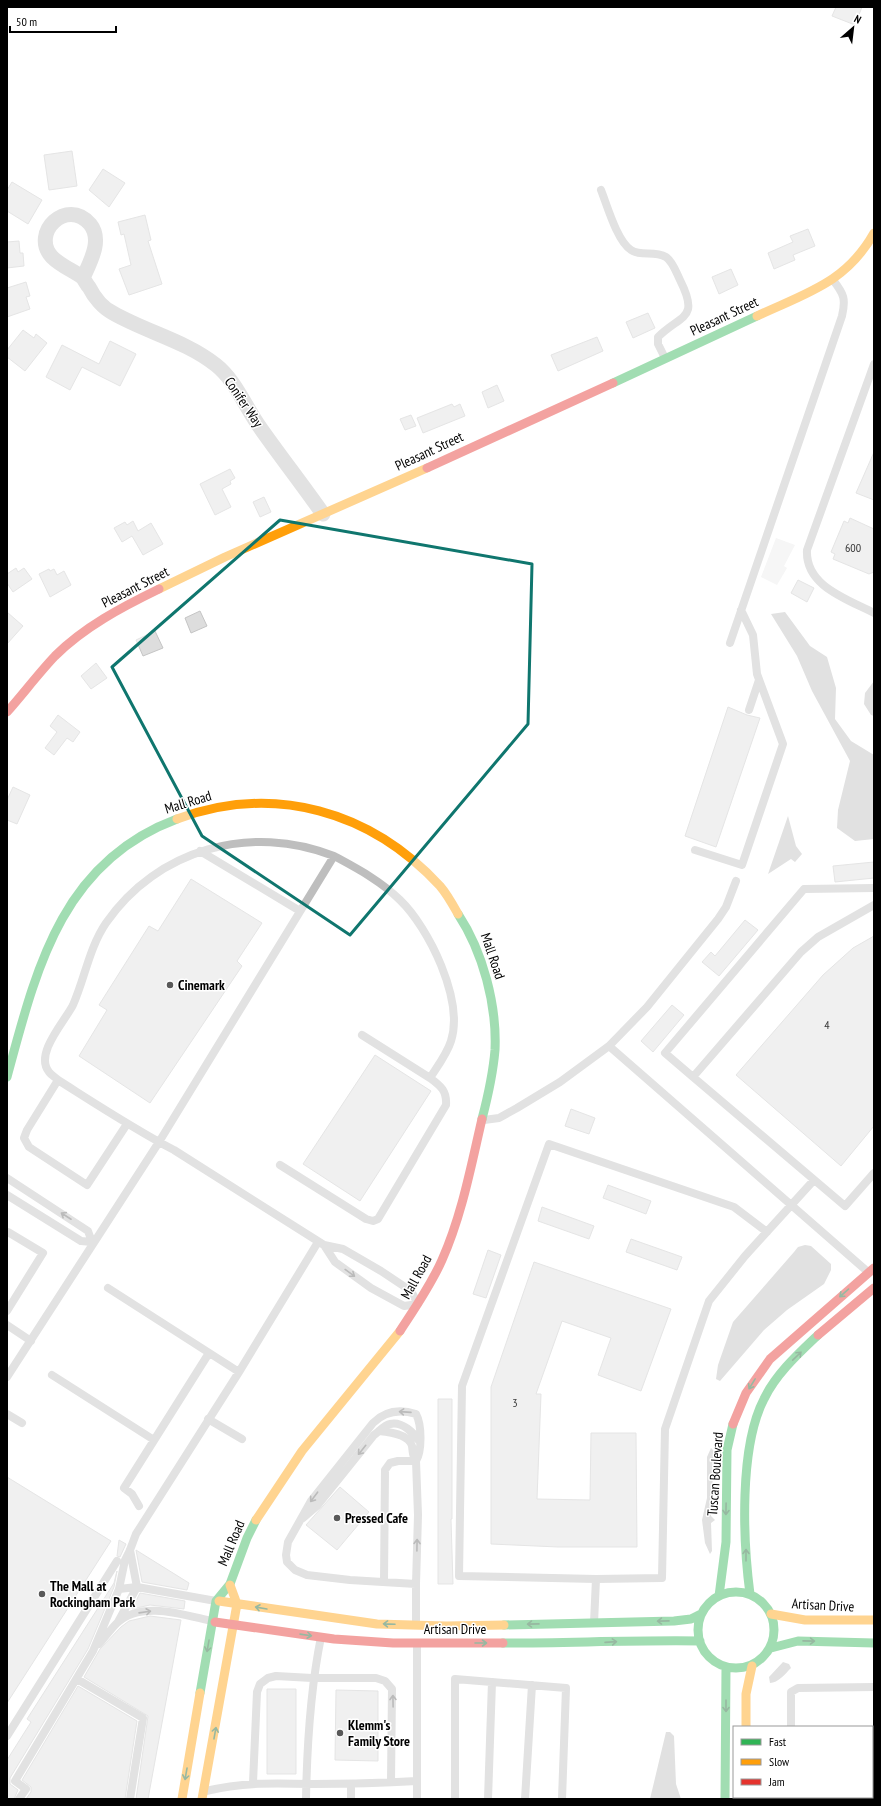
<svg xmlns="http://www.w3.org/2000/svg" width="881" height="1806" font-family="'PT Sans Narrow',sans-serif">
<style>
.green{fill:#eaeaea}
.water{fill:#bcbcbc}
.building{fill:#ddd;stroke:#c5c5c5}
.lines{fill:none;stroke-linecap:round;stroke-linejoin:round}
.lane{stroke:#bebebe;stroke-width:8}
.street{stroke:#bebebe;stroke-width:15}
.fast{stroke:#30b455;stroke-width:9}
.slow{stroke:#ff9f0a;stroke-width:9}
.jam{stroke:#e5322d;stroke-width:9}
.oneway{stroke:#686868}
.oneway2{stroke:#1a632f}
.marked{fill:none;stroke:#0f766e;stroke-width:3;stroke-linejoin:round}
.poi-dot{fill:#595959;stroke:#fff;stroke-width:1.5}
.labels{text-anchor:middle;stroke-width:3;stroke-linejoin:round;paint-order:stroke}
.number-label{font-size:12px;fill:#373737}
.street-label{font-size:14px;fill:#000;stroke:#fff}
.poi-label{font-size:14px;font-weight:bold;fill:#000;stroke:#fff;text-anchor:start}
</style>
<rect width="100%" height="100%" fill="#fff"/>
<path class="green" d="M776,538L795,545L784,566L787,568L777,585L761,577Z"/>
<path class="water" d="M785,612L810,646L827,657L836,688L835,719L851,741L874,755V839L855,841L837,828L838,810L850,761L812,691L797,656L771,614Z
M874,681V716L871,715L864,704L865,693Z
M788,816L796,846L802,854L795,862L791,859L768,874Z
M805,1245L811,1246L831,1264V1270L824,1284L787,1310L764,1330L720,1381L716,1379L718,1365L733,1322L794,1252L798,1247Z
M711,1448L714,1451L711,1516L715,1520L711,1523L712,1551L710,1554L705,1543L702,1520L707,1498V1457Z
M783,1662L789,1664L791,1668C785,1674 778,1683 770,1683L769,1677Z
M666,1732H670L674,1736L676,1784L681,1799H650Z"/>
<path class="building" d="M836,7H862L855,25L832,16Z
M72,151L77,186L49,190L44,155Z
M103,169L125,183L109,207L89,190Z
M12,182L42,200L28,224L7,211V190Z
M145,215L151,240L148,241L162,284L129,295L119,269L131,265L124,234L121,235L118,222Z
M808,229L815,246L793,255L795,260L774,269L768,253L793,242L790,236Z
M19,241L20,253H23L24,266L7,268V242Z
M731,269L738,285L719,294L712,277Z
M26,282L30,296L26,297L30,309L7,317V288Z
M648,313L655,328L633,338L626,322Z
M23,330L34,338L36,334L47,343L25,371L7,357V350Z
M597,337L603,351L558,371L551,355Z
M110,341L136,354L120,386L82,367L70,390L46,377L62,345L99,364Z
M497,385L504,401L488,408L482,392Z
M452,404L454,407L460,404L465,416L423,433L417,418Z
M411,415L416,426L405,430L400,419Z
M874,452V500L856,493Z
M230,469L235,478L230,481L231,484L222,489L231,507L215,515L200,484Z
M264,497L271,512L260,517L253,502Z
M850,518L874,529V572L869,574L833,559L835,554L831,552L844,521L848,523Z
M133,521L138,531L151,523L163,544L143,555L132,536L122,542L114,528L125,522L127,525Z
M16,568L18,572L24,568L32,579L13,592L7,583V574Z
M49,569L50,571L54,569L57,575L64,571L71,585L50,597L39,574Z
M798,580L814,588L807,602L791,593Z
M200,611L207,626L191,633L185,618Z
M7,612L23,626L7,644Z
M155,631L163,648L143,656L136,640Z
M96,663L107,678L91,689L81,676Z
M728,707L747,715L760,718L716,847L685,836Z
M58,715L80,732L73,742L67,738L54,755L45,748L57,732L50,726Z
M13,787L30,795L17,824L7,820V800Z
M874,862V878L835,882L833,866Z
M191,879L262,923L237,961L242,966L150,1103L79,1056L107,1010L99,1005L149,926L158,931Z
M745,920L758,930L719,976L702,962L711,952L715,956Z
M874,936V1126L841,1166L736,1075L823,975L853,948Z
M672,1005L684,1015L653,1052L641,1041Z
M375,1055L431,1091L360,1201L303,1164Z
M571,1109L595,1118L589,1134L565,1126Z
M608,1185L651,1201L646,1214L603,1198Z
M542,1207L594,1226L589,1239L538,1221Z
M631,1239L682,1257L677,1270L626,1252Z
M488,1250L501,1255L486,1298L473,1294Z
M534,1262L671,1309L641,1391L598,1375L611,1338L562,1321L536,1394H541L537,1499L590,1500L591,1433H636L637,1547H558L491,1544V1387Z
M438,1399H452V1519H451L453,1584H438Z
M7,1477L111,1541L7,1703Z
M340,1487L369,1512L337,1550L306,1525Z
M119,1540L126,1544L120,1557L117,1556Z
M136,1550L189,1583L187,1590L142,1582Z
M117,1571L114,1587L88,1649L10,1778V1784L18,1790L14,1799H7V1760L31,1722L27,1719L114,1583Z
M140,1593L185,1601L184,1609L150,1605L132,1609Z
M150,1616L181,1620L148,1799H136L148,1716L84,1677L100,1649L121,1627L129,1621Z
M78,1686L137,1721L125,1799H26L31,1792V1787L22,1780Z
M267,1689H296V1774H267Z
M336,1690L378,1691V1761L335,1760Z"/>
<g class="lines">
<path class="lane" d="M601,190C607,205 617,241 631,250C641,257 654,250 666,257C673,262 676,272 680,280C700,320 681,314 658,337V344L665,358
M874,364L807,550C805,586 847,599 874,613
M730,643L842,316C846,299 844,294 833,280
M749,710L759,680
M695,850L742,865L783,744L757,674L753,635L741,610
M200,851L300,911
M874,905L818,937L801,952L693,1077L845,1206L874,1173
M362,1035L430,1078
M609,1046L647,1007L718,919L726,907L736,881
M693,1077L665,1053L804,889L874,888
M58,1080L27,1130L24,1138L29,1147L87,1185L127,1124
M484,1120L499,1118L517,1108L560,1082L609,1046L868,1272
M280,1165L366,1219L373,1221L378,1219L446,1105C447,1091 441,1086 430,1078C437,1067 447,1054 451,1041C464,1000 429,928 400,900C381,881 358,869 334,856
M7,1178L88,1231L92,1242
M7,1195L81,1241L92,1242
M7,1233L8,1232L43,1253L7,1311
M108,1288L239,1372
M7,1325L31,1341
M52,1375L154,1440
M7,1377L159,1142L334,856C251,823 157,849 106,923C89,948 85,978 73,1005C65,1021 34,1054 49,1072C51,1075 55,1077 58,1080C96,1104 134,1129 174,1150L324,1245L343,1249L381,1271L411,1291L418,1304L404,1306L371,1288L335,1262L324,1245
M7,1414L22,1423
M208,1419L242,1439
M379,1431C389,1432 409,1434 412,1446C413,1452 412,1455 416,1461
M139,1506L132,1494L124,1488L209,1353
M303,1518L317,1506L374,1435C379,1432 384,1425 390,1424C402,1421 414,1433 419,1441
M130,1550L137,1587L216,1601
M596,1579L459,1576L462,1386L549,1144L734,1207L767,1232
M384,1582L385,1470L390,1463L398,1461H416
M119,1589L137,1587
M118,1622L137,1587
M594,1623L596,1579L662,1578L665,1429L709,1301L745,1256L814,1180
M416,1624V1584L350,1580L307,1575L295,1570L287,1562L286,1555L288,1542L311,1501L373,1423C385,1411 400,1409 416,1414C422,1425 422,1451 416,1461L418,1515L416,1584
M99,1644C105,1637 111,1629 117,1623C141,1600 184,1615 212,1621
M417,1644V1799
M77,1679L143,1718L130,1799
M791,1727V1692L798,1688L874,1687
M7,1736L117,1561
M253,1783L257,1692L260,1684L268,1678L276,1676L312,1678H376L385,1681L392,1689L391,1782
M206,1791C242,1782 276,1783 313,1784C348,1784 383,1783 417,1781
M791,1797V1799
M19,1799L26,1789L15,1781L93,1651L119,1589L125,1560L130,1550L136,1534L239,1372L318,1242
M306,1799C307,1744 310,1691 321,1637
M351,1799V1784
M455,1799V1679L566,1688L562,1799
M488,1799L492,1682
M525,1799L532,1685"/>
<path class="street" d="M83,278C90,262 103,240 90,224C67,197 30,233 52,257C61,266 72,270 82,277C85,280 86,284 89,287C94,297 103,308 113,313C146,332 186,341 216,365C235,380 245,406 259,426C280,456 302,484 323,514"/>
<path class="fast" d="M613,383L757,316
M458,914C483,952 497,1005 495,1050C493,1074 488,1096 482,1119
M7,1077C36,970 61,862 177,819
M698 1630a38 38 0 1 1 76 0a38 38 0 1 1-76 0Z
M750,1594C743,1541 739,1447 764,1399C776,1374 798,1354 818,1335
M719,1596L726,1542L727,1450L733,1424
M504,1625L674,1621L691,1619L701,1614
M503,1643C569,1643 634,1640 700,1641
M771,1648L798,1641L874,1643
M200,1693L216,1601L230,1584L247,1538L256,1520
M725,1799L726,1667"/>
<path class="slow" d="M757,316C806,293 846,283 874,233
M159,589L225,557L427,468
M177,819C274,783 371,811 440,886C447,894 453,905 458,914
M256,1520L302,1451L400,1331
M219,1601L377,1624L446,1626L504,1625
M771,1614L805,1620H874
M746,1727V1694L752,1666
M182,1799L200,1693
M202,1799L237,1604L230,1585"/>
<path class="jam" d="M427,468L613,383
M7,712C23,694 38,674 55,656C84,627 122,607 159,589
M400,1331C415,1308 431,1285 442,1260C462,1215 471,1166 482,1119
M818,1335L874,1288
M733,1424L746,1393L770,1359L874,1268
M215,1622L334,1639L393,1643H503
M745,1797V1799"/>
</g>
<defs><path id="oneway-shaft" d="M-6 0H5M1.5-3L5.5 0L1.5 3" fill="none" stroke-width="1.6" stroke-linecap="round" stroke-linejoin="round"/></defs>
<g class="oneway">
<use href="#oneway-shaft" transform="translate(66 1216) rotate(-147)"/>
<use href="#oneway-shaft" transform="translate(350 1273) rotate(36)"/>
<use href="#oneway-shaft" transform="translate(405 1412) rotate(-176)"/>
<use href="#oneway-shaft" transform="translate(362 1450) rotate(129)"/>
<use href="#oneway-shaft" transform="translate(314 1497) rotate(127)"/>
<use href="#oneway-shaft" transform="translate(417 1545) rotate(-89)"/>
<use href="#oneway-shaft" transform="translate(145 1612) rotate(-8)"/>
<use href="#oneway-shaft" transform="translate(393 1701) rotate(-91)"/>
</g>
<g class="oneway2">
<use href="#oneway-shaft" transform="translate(844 1293) rotate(139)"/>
<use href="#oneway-shaft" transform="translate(797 1356) rotate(-44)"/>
<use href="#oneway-shaft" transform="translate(752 1384) rotate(122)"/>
<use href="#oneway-shaft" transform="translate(726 1509) rotate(91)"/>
<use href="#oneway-shaft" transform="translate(746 1555) rotate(-90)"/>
<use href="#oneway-shaft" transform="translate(261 1608) rotate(-170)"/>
<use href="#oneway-shaft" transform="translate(663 1621) rotate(179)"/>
<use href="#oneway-shaft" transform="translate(389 1624) rotate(-178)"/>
<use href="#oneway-shaft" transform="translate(533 1624) rotate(179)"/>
<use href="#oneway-shaft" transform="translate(306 1635) rotate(8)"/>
<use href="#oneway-shaft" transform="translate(809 1641) rotate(1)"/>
<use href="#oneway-shaft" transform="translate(611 1642) rotate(-4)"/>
<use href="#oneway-shaft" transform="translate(481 1643)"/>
<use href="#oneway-shaft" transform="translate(208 1646) rotate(100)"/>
<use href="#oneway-shaft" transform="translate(726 1706) rotate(90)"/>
<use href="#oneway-shaft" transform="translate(215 1733) rotate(-80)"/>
<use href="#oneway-shaft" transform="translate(186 1774) rotate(100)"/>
</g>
<path d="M0 0H881V1806H0ZM280,520L532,564L528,724L350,935L202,836L112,667Z" fill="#fff" fill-opacity=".55" fill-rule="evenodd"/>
<path class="marked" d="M280,520L532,564L528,724L350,935L202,836L112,667Z"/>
<g class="poi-dot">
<circle cx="170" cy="985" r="4"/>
<circle cx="337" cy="1518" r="4"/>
<circle cx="42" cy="1594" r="4"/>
<circle cx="340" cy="1733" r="4"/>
</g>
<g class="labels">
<g class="number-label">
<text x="853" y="552">600</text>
<text x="827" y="1029">4</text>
<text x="515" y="1407">3</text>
</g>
<g class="street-label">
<text transform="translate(724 316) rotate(-25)" y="5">Pleasant Street</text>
<text transform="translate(244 402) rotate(56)" y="5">Conifer Way</text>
<text transform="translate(429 451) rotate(-25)" y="5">Pleasant Street</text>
<text transform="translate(135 587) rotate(-27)" y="5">Pleasant Street</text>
<text transform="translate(188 802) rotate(-17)" y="5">Mall Road</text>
<text transform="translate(493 956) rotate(71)" y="5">Mall Road</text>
<text transform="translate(416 1277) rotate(-61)" y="5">Mall Road</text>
<text transform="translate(715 1474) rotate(-86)" y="5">Tuscan Boulevard</text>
<text transform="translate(231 1543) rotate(-67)" y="5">Mall Road</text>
<text transform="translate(823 1605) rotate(3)" y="5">Artisan Drive</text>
<text x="455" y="1634">Artisan Drive</text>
</g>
<g class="poi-label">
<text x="178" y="990">Cinemark</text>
<text x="345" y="1523">Pressed Cafe</text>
<text x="50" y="1591">The Mall at<tspan x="50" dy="16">Rockingham Park</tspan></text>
<text x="348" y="1730">Klemm's<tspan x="348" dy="16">Family Store</tspan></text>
</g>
</g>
<rect width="881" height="1806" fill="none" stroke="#000000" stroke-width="16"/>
<rect x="733" y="1726" width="140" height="72" fill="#ffffff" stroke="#999999"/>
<rect x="741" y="1739" width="20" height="6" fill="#30b455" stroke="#999999"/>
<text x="769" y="1746" font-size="12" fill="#000000">Fast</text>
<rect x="741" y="1759" width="20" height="6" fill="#ff9f0a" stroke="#999999"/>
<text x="769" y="1766" font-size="12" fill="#000000">Slow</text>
<rect x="741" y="1779" width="20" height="6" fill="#e5322d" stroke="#999999"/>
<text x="769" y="1786" font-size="12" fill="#000000">Jam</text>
<g transform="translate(853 28) rotate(28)" stroke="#ffffff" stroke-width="3" paint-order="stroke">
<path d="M0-3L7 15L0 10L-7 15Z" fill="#000000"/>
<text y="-6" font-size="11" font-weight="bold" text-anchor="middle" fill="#000000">N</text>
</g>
<path d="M10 26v6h106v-6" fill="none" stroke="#000000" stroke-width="2"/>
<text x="16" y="26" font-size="12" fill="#000000" stroke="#ffffff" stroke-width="3" paint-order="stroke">50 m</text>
</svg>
